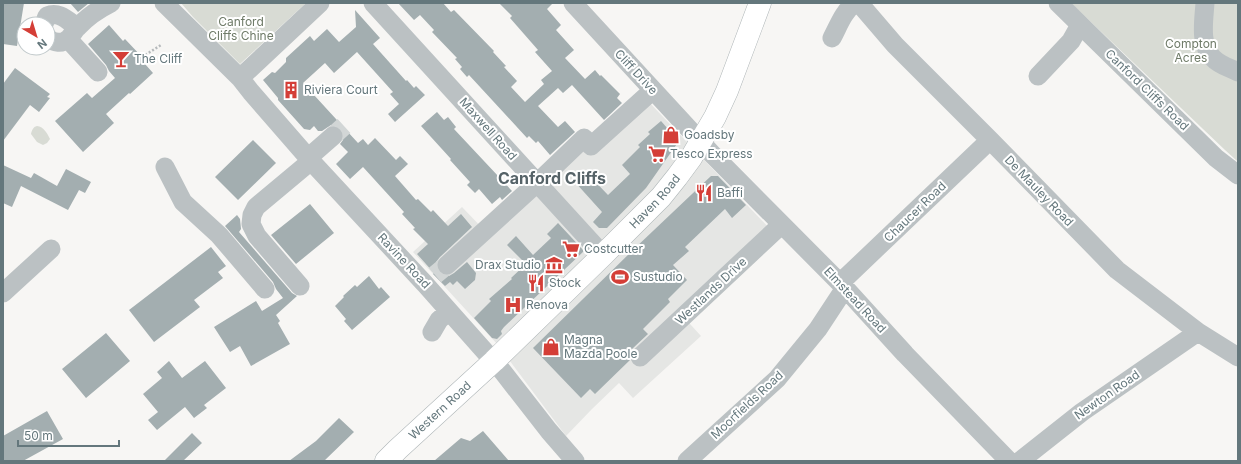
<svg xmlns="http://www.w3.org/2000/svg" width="1241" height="464" font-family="Inter,sans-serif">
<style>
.built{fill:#e5e6e4}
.green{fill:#d8dbd4}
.building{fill:#a3aeb0}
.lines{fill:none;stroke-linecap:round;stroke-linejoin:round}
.minor-tunnel{stroke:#d2d6d6;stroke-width:19;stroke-dasharray:19 10;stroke-linecap:butt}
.major-casing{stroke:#afb6b8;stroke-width:23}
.path{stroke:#b6babc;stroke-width:2.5;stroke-dasharray:2 2;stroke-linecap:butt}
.minor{stroke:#bbc1c3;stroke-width:19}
.major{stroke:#fff;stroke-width:22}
.labels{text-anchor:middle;stroke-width:4;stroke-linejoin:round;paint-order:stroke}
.park-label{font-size:12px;fill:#6e7a67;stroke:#fff}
.poi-label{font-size:12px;fill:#64777c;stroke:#fff;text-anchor:start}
.street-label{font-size:12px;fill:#64777c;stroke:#fff}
.district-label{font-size:16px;font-weight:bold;fill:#566368;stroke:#fff}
</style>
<rect width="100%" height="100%" fill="#f7f6f4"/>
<path class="built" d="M646,99L770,229L680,313L701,336L633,398L619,383L592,409L566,436L498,345L413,252L462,207L488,234L532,194Z"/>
<path class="green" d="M181,3H306L240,64L193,17Z
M1071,3H1238V161L1236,160L1225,150Z
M37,126C44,127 47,133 50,139L47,143L43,145L37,142L31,134C32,130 33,127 37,126Z"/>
<path class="building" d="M3,3H24L17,46L3,44Z
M70,3H89L78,12Z
M398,3H443L451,12L454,10L494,51L493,52L506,66L504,67L517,81L511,87L525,102L544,84L541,80L552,71L535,52L538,50L510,18L512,16L499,3H553L547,9L561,25L556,30L574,50L565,58L585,79L595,70L600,76L601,75L620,94L617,98L622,103L604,120L572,85L563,93L558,88L538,106L558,127L565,121L575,132L550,155L538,141L536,143L529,136L527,138L469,75L467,77L460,69L462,67L455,59L457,58L432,32L434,30L420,15L414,20Z
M355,10L380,38L373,44L406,81L407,80L414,88L416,86L425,95L395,122L388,114L399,104L390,94L393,92L357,52L334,73L325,63L303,83L358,143L363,139L368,145L375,138L396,160L400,156L408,164L395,176L416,200L418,199L431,212L433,210L448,226L461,214L472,227L440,257L436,262V267L439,272L443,275L449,276L454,273L467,262L476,273L475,280L465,289L457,281L453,285L450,282L445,286L433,274L434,273L417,254L428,244L413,229L415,228L402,214L404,212L363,167L350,179L336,164L348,152L340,144L343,140L344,134L341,128L337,126L331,125L322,131H318L314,126L310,130L304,129L278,100V98L263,80L272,72L275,73L286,62V58L310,36L314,41L327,29L339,42L356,27Z
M109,25L123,41L125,39L142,57L147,62L145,64L153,73L130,94L129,93L106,114L114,123L83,152L55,121L87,93L92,98L115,78L109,71L106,65L88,44Z
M15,68L50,94L47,97L50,98L39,112L30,105L3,141V84Z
M437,112L444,120L448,117L456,127L454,129L512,191L502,200L500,197L492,204L479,189L475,193L467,185L470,182L450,160L451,159L421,126Z
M661,121L668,129L671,127L679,135V141L646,188L607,228H599L593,222L602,212L574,181L585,171L608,195L630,174L622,165L640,147L638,145L650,134L648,132Z
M253,140L276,163L238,200L215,177Z
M3,165L31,178L34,173L57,186L66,169L91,182L85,193L79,190L68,210L21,186L12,207L3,203Z
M711,176H718L746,205L732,218L725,209L685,247L689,251L673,265L687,280L668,299L670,302L643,329L648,334L632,349L629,354L630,360L595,394L590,389L581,398L533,348L634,249Z
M310,204L334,233L296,264L271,235Z
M237,215L240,219L241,229L239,232L292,293L297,296L276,315L280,321L278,323L290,344L251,366L240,346L230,352L214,327L256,301L262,311L283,298L276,289L273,282L225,226Z
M558,223L584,251L504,327L501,331L502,334L497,339L492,338L474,318L491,301L489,299L512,279L511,278L526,264L507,245L516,236L533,255L551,238L547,234Z
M211,247L226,266L218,272L223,278L194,300L200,307L154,342L129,310Z
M369,276L379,289L381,287L390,297L352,330L344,321L346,319L335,306L344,297L343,296L355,285L357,287Z
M106,333L130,361L86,398L62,369Z
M169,361L182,378L205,361L226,388L204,405L207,408L194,418L185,407L157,430L148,420L158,412L143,394L162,378L157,372Z
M47,411L63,439L23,461H3V436Z
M339,418L354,432L324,461H289L316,441Z
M483,431L509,461H434L461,438L470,441Z
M192,433L202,443L183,461H164Z"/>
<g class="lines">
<path class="minor-tunnel" d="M333,136L344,126
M435,275L447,265"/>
<g class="major-casing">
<g id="major">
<path id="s1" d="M386,461L398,449L494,361L603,255L661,197L677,177L691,158L715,117L727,91L760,3"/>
</g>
</g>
<path class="path" d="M142,57L161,45"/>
<path class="minor" d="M164,3L240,78L251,92L311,161L425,284L503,372L549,431L575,461
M373,3L603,255
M573,3L712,154L845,288L905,354L1009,461
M859,3L895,45L990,140L1117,270L1198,332L1238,357
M1058,3L1216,158L1238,175
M1205,3C1204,20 1199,45 1213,58C1219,65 1230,68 1238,72
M44,24L47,16C59,11 67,20 77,27
M48,38C54,43 62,44 68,39C72,36 74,30 78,27C87,17 99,9 111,3
M832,38C839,25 843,12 855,3
M68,39L98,72
M1038,76L1071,41L1080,25
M240,78L320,3
M309,157L333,136
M165,167L183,202L219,235L265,289
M447,265L537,183L584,138L591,146L653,90
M840,283L990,140
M300,286L257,236L251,224L252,215L256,207L311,161
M3,293L51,249
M432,332L439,320L449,311
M640,357L781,225
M687,461L777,379L818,329L845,288
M1020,461L1082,412L1198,332"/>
<use href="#major" class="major"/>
</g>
<defs>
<g id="bar-bare" transform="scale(1.38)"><path d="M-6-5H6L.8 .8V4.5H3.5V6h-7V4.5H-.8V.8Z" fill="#d43e37" stroke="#fff" stroke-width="2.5" paint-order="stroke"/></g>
<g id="building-bare" transform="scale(1.38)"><path d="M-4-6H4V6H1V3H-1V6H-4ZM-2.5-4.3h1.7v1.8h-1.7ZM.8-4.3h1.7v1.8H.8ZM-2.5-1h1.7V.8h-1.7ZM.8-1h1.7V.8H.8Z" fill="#d43e37" stroke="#fff" stroke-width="2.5" paint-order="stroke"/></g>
<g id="shop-bare" transform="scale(1.38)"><path d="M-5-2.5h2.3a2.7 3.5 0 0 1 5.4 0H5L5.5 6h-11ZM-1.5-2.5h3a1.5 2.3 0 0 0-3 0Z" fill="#d43e37" stroke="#fff" stroke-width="2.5" paint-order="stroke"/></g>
<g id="supermarket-bare" transform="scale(1.38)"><path d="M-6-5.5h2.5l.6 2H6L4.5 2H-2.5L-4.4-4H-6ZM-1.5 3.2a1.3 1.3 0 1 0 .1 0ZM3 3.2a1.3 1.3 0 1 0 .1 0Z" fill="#d43e37" stroke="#fff" stroke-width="2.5" paint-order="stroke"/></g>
<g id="restaurant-bare" transform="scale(1.38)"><path d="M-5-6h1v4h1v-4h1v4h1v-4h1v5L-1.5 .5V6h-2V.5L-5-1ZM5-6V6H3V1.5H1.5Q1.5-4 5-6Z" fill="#d43e37" stroke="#fff" stroke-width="2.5" paint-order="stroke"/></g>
<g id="museum-bare" transform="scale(1.38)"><path d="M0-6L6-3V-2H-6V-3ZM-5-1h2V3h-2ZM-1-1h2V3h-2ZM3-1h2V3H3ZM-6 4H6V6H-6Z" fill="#d43e37" stroke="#fff" stroke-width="2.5" paint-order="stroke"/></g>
<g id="stadium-bare" transform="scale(1.38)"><path d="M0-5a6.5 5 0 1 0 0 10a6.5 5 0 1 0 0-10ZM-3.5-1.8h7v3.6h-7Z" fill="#d43e37" stroke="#fff" stroke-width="2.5" paint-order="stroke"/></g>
<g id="hospital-bare" transform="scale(1.38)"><path d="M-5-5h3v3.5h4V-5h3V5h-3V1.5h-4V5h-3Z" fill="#d43e37" stroke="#fff" stroke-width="2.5" paint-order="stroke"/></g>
</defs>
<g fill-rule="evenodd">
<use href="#bar-bare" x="121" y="59"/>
<use href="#building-bare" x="291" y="90"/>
<use href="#shop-bare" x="671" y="135"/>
<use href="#supermarket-bare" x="657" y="154"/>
<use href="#restaurant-bare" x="704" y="193"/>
<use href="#supermarket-bare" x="571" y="249"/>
<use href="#museum-bare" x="554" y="265"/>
<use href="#stadium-bare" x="620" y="277"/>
<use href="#restaurant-bare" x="536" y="283"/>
<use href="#hospital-bare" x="513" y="305"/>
<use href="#shop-bare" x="551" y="347"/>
</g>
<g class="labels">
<g class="park-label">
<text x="241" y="26">Canford<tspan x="241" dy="14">Cliffs Chine</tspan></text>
<text x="1191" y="48">Compton<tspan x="1191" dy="14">Acres</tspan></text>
</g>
<g class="poi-label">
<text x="134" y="63">The Cliff</text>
<text x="304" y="94">Riviera Court</text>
<text x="684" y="139">Goadsby</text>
<text x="670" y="158">Tesco Express</text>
<text x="717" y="197">Baffi</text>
<text x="584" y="253">Costcutter</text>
<text x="541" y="269" text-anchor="end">Drax Studio</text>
<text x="633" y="281">Sustudio</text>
<text x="549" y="287">Stock</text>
<text x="526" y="309">Renova</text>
<text x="564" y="344">Magna<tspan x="564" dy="14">Mazda Poole</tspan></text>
</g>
<g class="street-label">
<text transform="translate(636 72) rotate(47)" y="4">Cliff Drive</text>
<text transform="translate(1147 90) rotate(44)" y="4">Canford Cliffs Road</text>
<text transform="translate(488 129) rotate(48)" y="4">Maxwell Road</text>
<text transform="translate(1039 191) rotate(46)" y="4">De Mauley Road</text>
<text dy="4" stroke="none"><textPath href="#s1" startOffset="374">Haven Road</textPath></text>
<text transform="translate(915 212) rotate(-44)" y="4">Chaucer Road</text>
<text transform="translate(404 261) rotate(47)" y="4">Ravine Road</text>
<text transform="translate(711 291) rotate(-43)" y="4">Westlands Drive</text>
<text transform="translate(855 300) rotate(47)" y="4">Elmstead Road</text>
<text transform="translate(1107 395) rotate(-35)" y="4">Newton Road</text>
<text transform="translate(747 405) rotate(-43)" y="4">Moorfields Road</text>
<text dy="4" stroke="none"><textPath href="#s1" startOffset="74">Western Road</textPath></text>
</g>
<g class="district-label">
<text x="552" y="184">Canford Cliffs</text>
</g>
</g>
<rect width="1241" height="464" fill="none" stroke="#64777c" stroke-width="8"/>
<g transform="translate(36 36) rotate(142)"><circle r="19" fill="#ffffff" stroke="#c1c9cb"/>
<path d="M0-3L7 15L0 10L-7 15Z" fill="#d43e37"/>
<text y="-6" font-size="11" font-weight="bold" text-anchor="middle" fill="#64777c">N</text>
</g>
<path d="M18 440v6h101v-6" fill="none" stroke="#64777c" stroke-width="2"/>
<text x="24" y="440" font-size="12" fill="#64777c" stroke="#ffffff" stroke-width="3" paint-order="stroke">50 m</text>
</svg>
